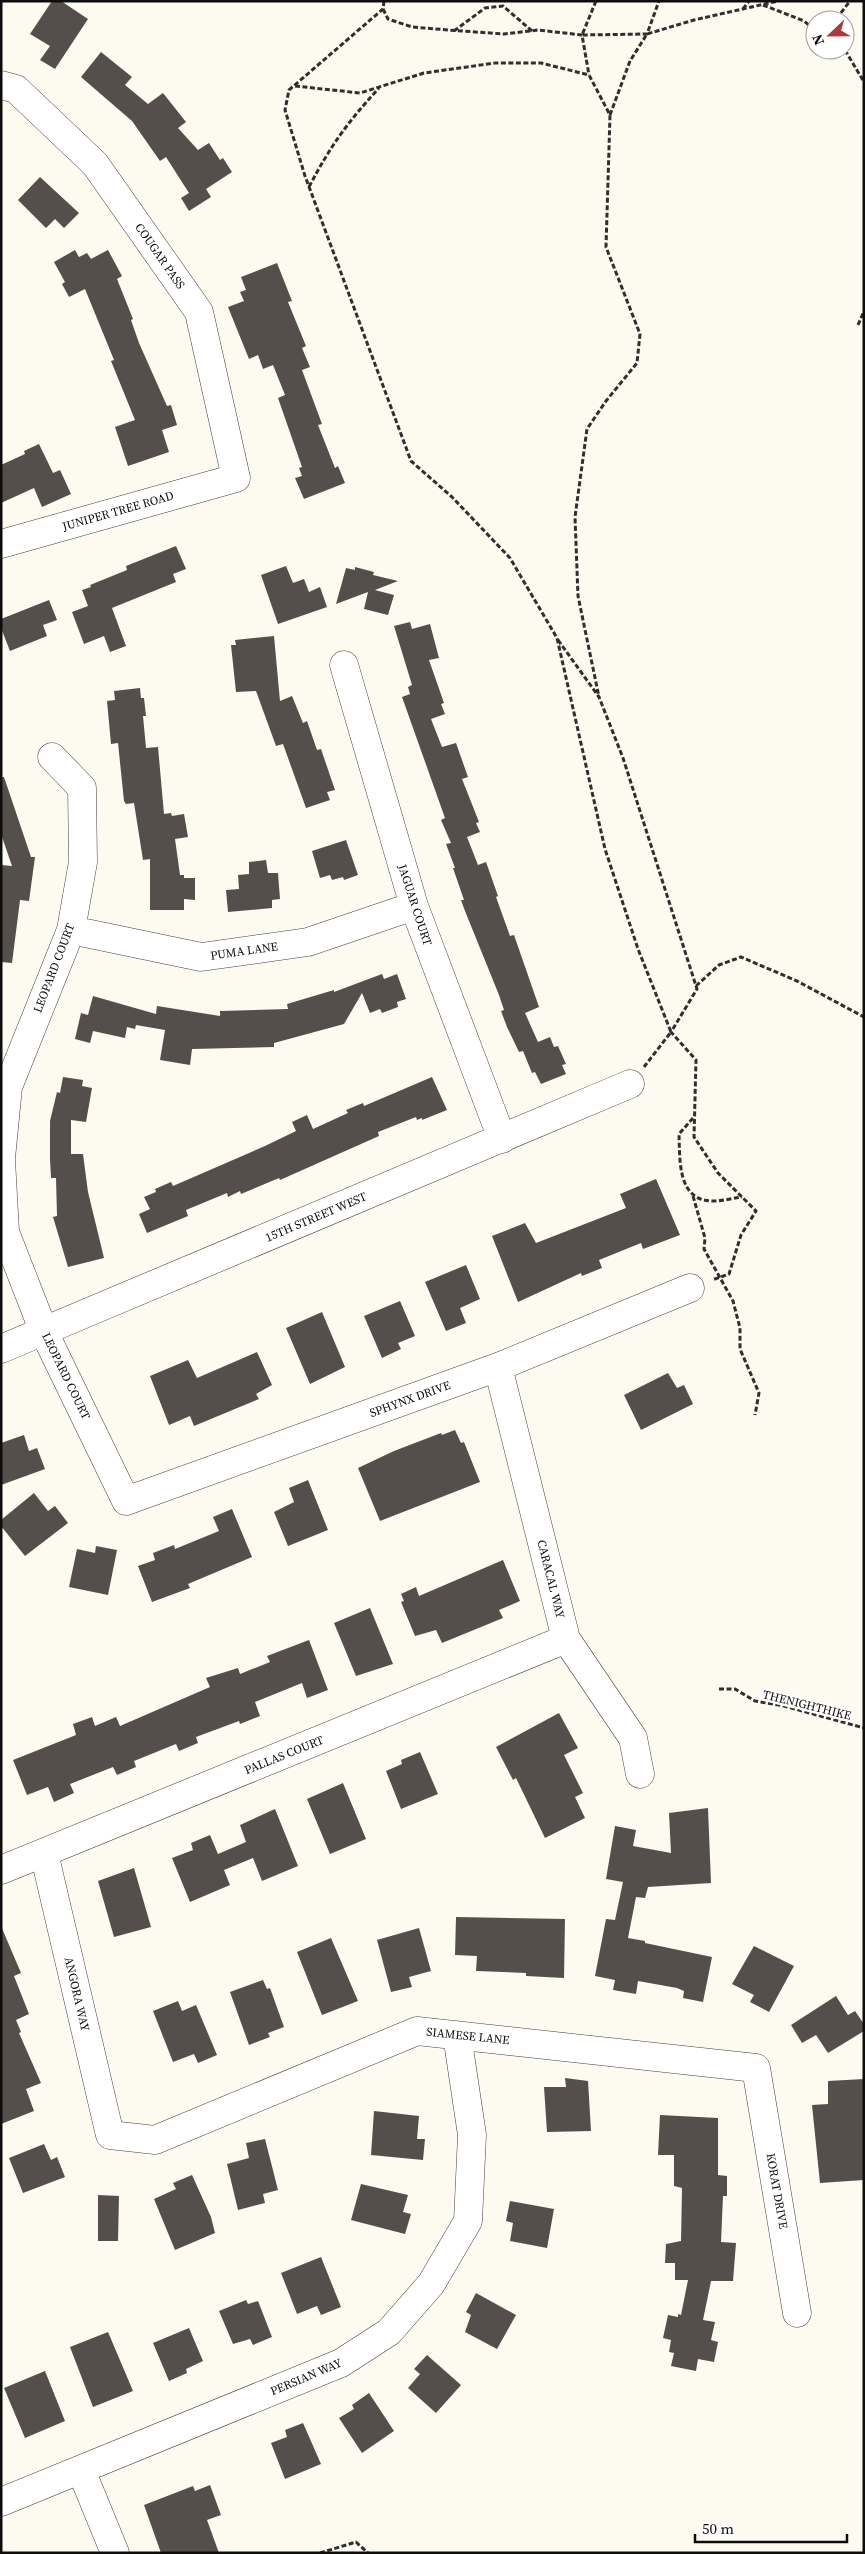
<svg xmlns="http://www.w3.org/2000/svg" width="865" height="2554" font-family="'Source Serif 4',serif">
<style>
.building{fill:#554f4b}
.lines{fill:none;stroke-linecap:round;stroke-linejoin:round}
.minor-casing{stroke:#404040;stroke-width:29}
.path{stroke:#2f2f2f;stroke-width:3;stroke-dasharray:5 2.5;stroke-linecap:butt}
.minor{stroke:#fff;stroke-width:28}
.labels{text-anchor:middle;stroke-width:5;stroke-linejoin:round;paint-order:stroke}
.street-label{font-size:12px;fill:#0d0d0d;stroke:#fff}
</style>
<rect width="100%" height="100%" fill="#fdfaf0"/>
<path class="building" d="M52,1H61L88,19L55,69L40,60L50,46L30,34Z
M101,52L132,77L125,85L148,104L163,93L186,122L178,128L198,150L209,143L220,160L223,158L232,172L206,189L211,197L189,211L181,198L189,193L166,157L160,161L132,121L81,77Z
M40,177L79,213L64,228L55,219L46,228L18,200Z
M75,250L79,257L87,253L91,259L108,250L122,276L117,279L133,319L131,320L139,343L167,406L171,405L177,425L162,430L169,452L128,466L115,427L135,420L111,361L114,360L85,289L69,297L62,284L65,282L54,262Z
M277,263L292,301L288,302L306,346L302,348L310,367L302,370L322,424L318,425L335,468L338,466L345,483L304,499L295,478L302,476L299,468L302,467L278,398L285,395L273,365L263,369L258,355L249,359L228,307L244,301L240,292L246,290L241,277Z
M39,444L53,473L60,470L71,494L42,507L34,488L1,503V465L25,454L24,451Z
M176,546L186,569L173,574L176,582L112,608L126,646L110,652L104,636L84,644L72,612L88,606L82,590L91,587L90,585L127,570L126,566Z
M286,566L293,583L304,579L309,592L320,587L327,607L278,624L261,575Z
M355,567L374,572L373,575L398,581L375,590L394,595L388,615L364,609L368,592L336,604L346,568L355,570Z
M49,600L57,620L43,625L47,636L10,651L1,628V619Z
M410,622L412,629L430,624L439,658L429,660L444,703L441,704L445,714L431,719L442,747L456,743L468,777L462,779L479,822L476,823L480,832L467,837L478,865L486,862L498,896L496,897L510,936L514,935L539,1007L525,1013L538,1042L550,1037L554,1047L558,1046L566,1064L562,1065L566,1074L541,1084L535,1072L532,1073L523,1051L519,1052L507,1027L501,1011L504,1010L499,995L465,911L461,900H464L453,868H455L446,844L451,843L441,820L445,818L402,697L410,694L408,687L412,685L394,626Z
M274,636L280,701L292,696L303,723L307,721L317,750L321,749L335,790L327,792L330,800L306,808L283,744L276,746L256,691L236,692L231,645H236L235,640Z
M140,688L141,698H144L146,716H143L146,748L158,747L164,814L171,813L172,816L184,814L188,837L175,839L180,875H184V878H195V900L184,899V910H150V859L143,860L134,803L126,804L124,801L118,743L111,744L107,701L115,700L114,691Z
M1,777H4L31,857H35L29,901L20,900L12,963L1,962V865L12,866L1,834Z
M346,840L358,875L344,880L343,877L332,880L330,875L320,878L312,851Z
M266,860L268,873H278L280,899L272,900V908L228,912L226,890L239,889L238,875L249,874V862Z
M382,974L384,979L397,974L406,999L397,1002L398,1007L382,1013L380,1009L370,1013L362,993L344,1024L274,1043V1047L192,1049L190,1065L160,1060L165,1030L136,1025L135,1029L127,1027L125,1038L93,1031L90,1043L75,1039L81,1013L88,1015L93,996L156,1014L157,1006L220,1016V1011L288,1009L287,1004L334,990V992Z
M63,1077L83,1080L82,1086L92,1088L86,1122L71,1120V1154H83L88,1192L104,1258L68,1267L53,1217L57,1216L56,1178H51L50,1159V1121L57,1092L60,1093Z
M432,1077L447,1110L422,1120V1118L417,1120L416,1117L378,1132L379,1136L280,1180L279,1178L241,1194L240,1191L228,1197L227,1193L186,1210L188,1216L147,1233L139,1214L150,1209L144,1197L156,1192L155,1189L171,1182L173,1186L265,1146L296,1131L292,1122L307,1115L313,1129L348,1113L346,1110L363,1103L364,1106Z
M656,1179L680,1235L643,1249L641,1243L599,1260L602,1268L582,1276L581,1273L518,1302L492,1236L525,1223L536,1243L626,1208L620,1194Z
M466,1265L480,1299L460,1308L466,1323L446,1331L425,1282Z
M400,1301L415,1336L398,1343L401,1349L382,1358L364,1316Z
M322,1312L345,1367L310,1384L286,1328Z
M257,1352L272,1385L256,1394L259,1399L194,1426L190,1416L169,1425L150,1376L188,1360L197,1378Z
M668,1373L677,1388L684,1385L693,1404L641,1430L624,1395Z
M455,1430L461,1443L464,1442L480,1482L380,1521L358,1468L394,1451L441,1433L442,1435Z
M24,1435L29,1451L37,1448L45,1469L1,1485V1443Z
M308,1480L328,1530L288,1546L274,1512L294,1502L289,1488Z
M34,1493L48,1511L55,1506L68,1523L25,1556L1,1526V1520Z
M232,1509L252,1557L188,1584L190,1588L152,1602L138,1566L155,1560L153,1553L174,1545L175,1549L219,1531L213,1517Z
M96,1546L117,1550L108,1595L69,1587L77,1549L95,1553Z
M503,1560L520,1601L499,1610L503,1618L442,1643L436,1630L415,1636L401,1602L404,1601L401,1594L416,1587L419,1596Z
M370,1608L393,1664L356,1676L334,1623Z
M309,1640L328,1690L307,1698L302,1683L255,1702L260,1716L240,1724L239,1721L196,1737L198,1743L179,1751L176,1744L134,1761L136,1767L117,1775L113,1767L70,1784L74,1793L54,1802L48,1787L27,1795L13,1760L76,1735L73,1724L92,1717L95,1726L116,1717L120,1726L210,1687L206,1678L238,1668L240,1674L270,1662L267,1656Z
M559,1713L578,1748L564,1755L583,1793L575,1797L585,1818L545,1838L516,1778L513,1780L496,1747Z
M420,1752L438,1794L401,1809L386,1771L402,1764L401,1760Z
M343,1783L366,1839L330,1854L307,1799Z
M708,1808L711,1883L648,1887L645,1898L636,1897L628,1938L645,1941V1943L712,1957L703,2002L683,1998L684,1991L677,1988L638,1981L636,1994L613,1990L615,1980L595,1976L606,1919L615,1920L623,1882L606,1879L615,1826L636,1830L633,1846L671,1853L669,1813Z
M275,1809L298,1866L262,1881L253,1858L224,1870L230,1885L190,1902L172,1858L193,1850L191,1843L210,1835L218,1854L246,1842L240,1825Z
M134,1868L151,1927L114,1937L98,1881Z
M456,1917L565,1919L564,1978L526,1976V1973L476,1971L477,1956L455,1955Z
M1,1926L21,1973L14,1976L29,2014L16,2020L21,2032L19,2033L41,2083L26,2089L34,2111L1,2124Z
M419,1928L431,1971L409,1977L412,1987L391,1992L377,1940Z
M331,1938L358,2001L322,2015L297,1952Z
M754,1946L794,1966L769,2012L750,2002L754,1995L732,1984Z
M263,1980L267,1989L270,1988L284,2027L268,2033L270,2037L249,2045L230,1992Z
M836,1996L848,2015L855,2011L864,2024V2031L828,2053L816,2035L802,2043L791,2025Z
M178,2001L182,2011L196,2005L217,2055L198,2063L194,2054L173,2062L153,2011Z
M565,2078L588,2081L591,2131L547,2132L544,2087H566Z
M864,2079V2180L820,2183L812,2105L828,2104V2081Z
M374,2111L419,2116L417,2139H425L423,2160L371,2155Z
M660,2115L718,2118V2175L727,2176V2196H723L721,2242L736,2243L733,2281H711L703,2320L715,2322L711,2340L718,2342L714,2362L698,2359L696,2371L671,2366L674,2353L669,2352L671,2340L663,2338L668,2315L678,2317V2314L681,2315L688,2280H675V2263H665L666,2244L681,2241L682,2188L674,2186V2155H658Z
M265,2139L278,2190L263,2194L265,2203L238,2210L227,2164L249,2158L246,2143Z
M44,2144L51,2160L57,2157L65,2177L23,2193L9,2158Z
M192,2175L211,2217L215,2233L175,2250L154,2199L176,2189L173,2183Z
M361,2184L408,2195L403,2212L411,2214L405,2234L351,2220Z
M98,2195L119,2196L118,2241H98Z
M510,2201L554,2209L547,2248L510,2241L513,2223L506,2221Z
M321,2257L341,2307L321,2315L317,2306L297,2314L281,2273Z
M476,2293L516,2315L497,2349L465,2332L471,2315L466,2312Z
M246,2300L248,2304L258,2301L272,2337L253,2345L250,2339L233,2344L219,2311Z
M189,2328L203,2361L186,2369L187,2373L169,2381L153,2343Z
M108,2332L133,2391L93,2407L70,2347Z
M427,2355L461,2385L436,2413L408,2388L420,2374L414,2369Z
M45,2371L65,2421L25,2438L4,2388Z
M369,2393L394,2431L362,2453L339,2418L354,2409L352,2405Z
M303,2423L321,2464L285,2479L271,2443L287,2437L285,2430Z
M210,2485L221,2515L207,2520L219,2553H161L144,2505L193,2486L195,2491Z"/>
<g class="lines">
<g class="minor-casing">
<path id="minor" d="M1,85L16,89L95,164L199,312L236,478L1,544
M344,665L414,906L502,1139
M71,930L201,957L308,942L414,906
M1,1158L8,1087L71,930L83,862L82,788L52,757
M1,1160L5,1232L44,1332L126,1501L498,1367L690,1288
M1,1349L630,1084
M498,1367L566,1639L633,1738L640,1774
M44,1853L110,2135L155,2140L417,2031L756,2068L797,2313
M1,1870L566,1639
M81,2470L115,2553
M1,2502L341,2363L389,2332L431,2284L468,2221L472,2135L457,2035"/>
</g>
<path class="path" d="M384,1L383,9L289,90L285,110L305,176L411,461L452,497L510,558L557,638L605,849L638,949L671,1032L644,1067
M596,1L582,35L647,34L659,1
M763,5L804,21L815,30
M383,9L388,19L412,27L448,30L504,34L538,30L582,35L589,75
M743,9L749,1
M840,20V14L850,1
M454,31L485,8L503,6L532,31
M845,50L864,82
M295,86L360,93L424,73L495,63H541L589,75L610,115L606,247L640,334L637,363L606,401L587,429L575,517L578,596L599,697
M610,115L630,61L647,34L694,20L778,1
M309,187C331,145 347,123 379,88
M858,325L864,311
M558,640L599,697L623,758L697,989L671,1032L696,1060L694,1137L718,1173L756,1211L741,1235L729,1274L712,1280
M696,986L719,965L741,957L797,981L864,1017
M693,1118L679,1134C680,1160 677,1202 714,1201C723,1201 733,1198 742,1197
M693,1196L705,1238L704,1249L733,1301L740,1328V1349L759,1393L755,1415
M719,1689H735L755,1701L784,1706L864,1728
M320,2553L356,2542L368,2553"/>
<use href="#minor" class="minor"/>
</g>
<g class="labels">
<g class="street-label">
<text transform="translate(160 256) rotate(55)" y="4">COUGAR PASS</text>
<text transform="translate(118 511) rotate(-16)" y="4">JUNIPER TREE ROAD</text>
<text transform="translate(415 905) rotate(72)" y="4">JAGUAR COURT</text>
<text transform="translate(244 951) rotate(-8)" y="4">PUMA LANE</text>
<text transform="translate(54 968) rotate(-69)" y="4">LEOPARD COURT</text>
<text transform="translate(316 1217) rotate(-23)" y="4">15TH STREET WEST</text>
<text transform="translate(66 1376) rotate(64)" y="4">LEOPARD COURT</text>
<text transform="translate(410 1399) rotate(-20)" y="4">SPHYNX DRIVE</text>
<text transform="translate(551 1579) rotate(76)" y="4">CARACAL WAY</text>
<text transform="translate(807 1705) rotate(14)" y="4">THENIGHTHIKE</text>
<text transform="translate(284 1755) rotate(-22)" y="4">PALLAS COURT</text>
<text transform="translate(77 1994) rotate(77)" y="4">ANGORA WAY</text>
<text transform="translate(468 2036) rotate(6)" y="4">SIAMESE LANE</text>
<text transform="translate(777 2191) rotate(80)" y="4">KORAT DRIVE</text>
<text transform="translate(306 2377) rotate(-23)" y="4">PERSIAN WAY</text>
</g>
</g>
<rect width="865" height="2554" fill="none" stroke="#0d0d0d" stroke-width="5"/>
<g transform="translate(830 35) rotate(248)"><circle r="24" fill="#ffffff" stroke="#9e9e9e"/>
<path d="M0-4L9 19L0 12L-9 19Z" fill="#ab383c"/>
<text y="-8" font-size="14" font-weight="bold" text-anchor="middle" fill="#0d0d0d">N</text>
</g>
<path d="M695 2534v8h152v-8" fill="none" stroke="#0d0d0d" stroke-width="2.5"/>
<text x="702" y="2534" font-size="15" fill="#0d0d0d" stroke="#ffffff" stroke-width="4" paint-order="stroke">50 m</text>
</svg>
